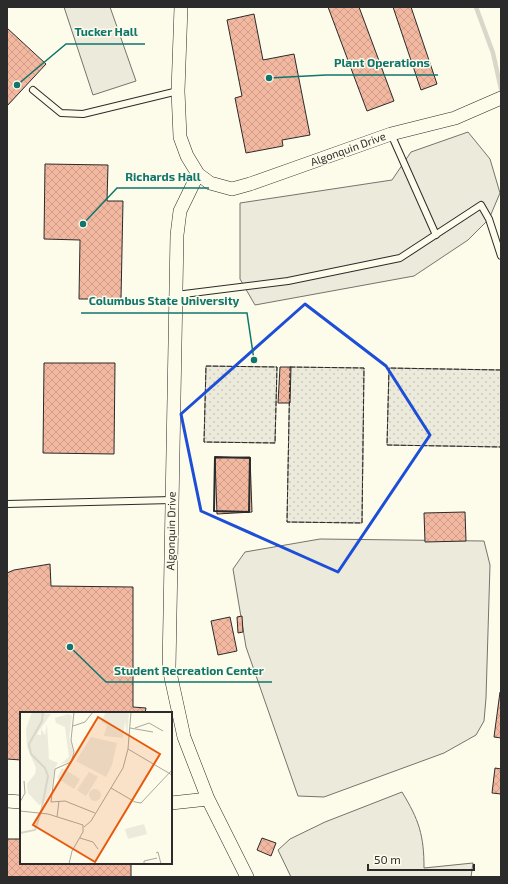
<svg xmlns="http://www.w3.org/2000/svg" width="508" height="884" font-family="'Exo 2',sans-serif">
<style>
.grass{fill:#ecebdb;stroke:#74746e}
.park{fill:url(#park-dots);stroke:#74746e}
.parking{fill:#eceadb;stroke:#74746e}
.lines{fill:none;stroke-linecap:round;stroke-linejoin:round}
.stream{stroke:#d8d7c9;stroke-width:4.5}
.building{fill:url(#building-cross-hatch);stroke:#2b2b2b}
.service-casing{stroke:#2b2b2b;stroke-width:8}
.minor-casing{stroke:#2b2b2b;stroke-width:14}
.service{stroke:#fdfbea;stroke-width:6}
.minor{stroke:#fdfbea;stroke-width:13}
.fence{stroke:#2b2b2b;stroke-width:1;stroke-dasharray:5 2;stroke-linecap:butt}
.wall{stroke:#2b2b2b;stroke-width:2}
.marked{fill:none;stroke:#1d4ed8;stroke-width:3;stroke-linejoin:round}
.labels{text-anchor:middle;stroke-width:3;stroke-linejoin:round;paint-order:stroke}
.street-label{font-size:11px;fill:#2b2b2b;stroke:#fdfbea}
.inset-river{fill:none;stroke:#d8d7c9;stroke-width:2}
.inset-road{fill:none;stroke:#a9a89e;stroke-width:1}
.view{fill:#e8590c;fill-opacity:0.15;stroke:#e8590c;stroke-width:2}
.inset-edge{fill:none;stroke:#2b2b2b;stroke-width:2}
.leader{fill:none;stroke:#0f766e;stroke-width:1.5}
.callout-dot{fill:#0f766e;stroke:#fdfbea;stroke-width:1.5}
.callout-label{font-size:12px;text-anchor:middle;font-weight:bold;fill:#0f766e;stroke:#fdfbea;stroke-width:3;stroke-linejoin:round;paint-order:stroke}
</style>
<defs>
<pattern id="park-dots" width="8" height="8" patternUnits="userSpaceOnUse"><rect width="8" height="8" fill="#ecebdb"/><path d="M2 2h.1M6 6h.1" fill="none" stroke="#cbcabc" stroke-width="1.8" stroke-linecap="round"/></pattern>
<pattern id="building-cross-hatch" width="8" height="8" patternUnits="userSpaceOnUse"><rect width="8" height="8" fill="#f2b8a0"/><path d="M0 0l8 8M0 8l8-8" fill="none" stroke="#d09e8a"/></pattern>
</defs>
<rect width="100%" height="100%" fill="#fdfbea"/>
<path class="grass" d="M320,539L484,541L490,565L486,698L484,721L476,735L444,753L324,797L298,796L246,647L233,569L245,552Z
M402,792C419,820 424,835 424,868L473,863L471,877H291L278,850L290,839L325,822Z"/>
<path class="park" d="M206,366L277,367L275,443L204,442Z
M290,367L364,368L362,523L287,522Z
M389,368L501,370V447L387,445Z"/>
<path class="parking" d="M64,7H110L136,81L93,95Z
M468,132L490,159L500,193L489,219L468,240L414,276L255,305L240,279V203L392,180L411,152Z"/>
<g class="lines">
<path class="stream" d="M476,7L493,53L501,89"/>
</g>
<path class="building" d="M328,7H359L394,101L367,111Z
M393,7H411L437,84L421,90Z
M254,14L263,60L294,54L310,135L282,140L283,146L246,153L235,98L242,96L227,20Z
M7,28L46,64L7,106Z
M45,164L108,165L107,201H123L121,299H79L80,240L44,239Z
M44,363H115L114,454L43,453Z
M280,367H291L290,403H278Z
M250,457L252,512L217,514L215,458Z
M465,512L466,541L425,542L424,513Z
M50,564L51,586L133,587V707L146,708L145,713H21V760L7,759V573L14,570Z
M242,616L243,632L238,633L237,617Z
M230,617L237,651L218,655L211,621Z
M500,692H501V738L494,737Z
M495,768L501,769V794L492,793Z
M262,838L276,843L271,856L257,850Z
M7,839H21V863H131V877H7Z"/>
<g class="lines">
<g class="service-casing">
<path id="service" d="M33,90L61,113L83,114L178,91
M391,134L436,235
M176,295L288,281L400,258L481,205L489,219L501,256
M7,504L172,500"/>
</g>
<g class="minor-casing">
<path id="minor" d="M181,7L178,91L180,137L187,156L198,174L210,183L232,189L250,184L391,134L455,118L501,98
M198,174L180,211L177,235L169,668L184,737L208,799L247,877
M7,801L21,802
M171,803L208,799"/>
</g>
<use href="#service" class="service"/>
<use href="#minor" class="minor"/>
<path class="fence" d="M206,366L277,367L275,443L204,442Z
M290,367L364,368L362,523L287,522Z
M501,370L389,368L387,445L501,447"/>
<path class="wall" d="M215,457L250,458L249,512L214,511Z"/>
</g>
<path class="marked" d="M305,304L386,366L430,435L338,572L201,511L181,414Z"/>
<g class="labels">
<g class="street-label">
<text transform="translate(348 149) rotate(-20)" y="4">Algonquin Drive</text>
<text transform="translate(171 531) rotate(-89)" y="4">Algonquin Drive</text>
</g>
</g>
<g transform="translate(20 712)">
<rect width="152" height="152" fill="#fdfbea"/>
<path d="M86,0H109L107,25L105,9L103,26L84,24L87,13L81,10ZM48,2L52,4L49,26L53,39L50,50L41,52L49,45L45,15L36,11L35,6ZM27,12L29,47L38,51L33,59L34,56L29,48L27,39L17,26V23H21V17L25,23ZM71,25L97,31L92,53L86,65L56,49Z" fill="#ecebdb"/>
<path d="M12,0L31,2L18,20L17,26L26,33L29,48L35,53L31,78L27,88L19,93L8,81L7,72L15,62L16,56L7,35L6,17Z" fill="#ecebdb"/>
<path d="M42,56L60,67L54,77L37,66ZM69,60L78,65L66,84L57,78ZM69 83a6 6 0 1 1 12 0a6 6 0 1 1-12 0ZM124,112L127,122L108,127L105,117Z" fill="#ecebdb"/>
<path class="inset-river" d="M0,121L15,118L21,100L28,64L25,56L11,42L9,32L22,9L23,0"/>
<path class="inset-road" d="M54,0L51,28L54,40L51,50L35,57L31,90L45,89L75,101M53,14L65,10L73,0M110,16L133,20M115,16L129,11L143,19M108,37L152,63M91,76L115,90L121,91L152,58M0,90L5,81L4,69M0,99L28,102L63,113V120L52,139L49,152M37,105L39,89M64,115L71,109L103,56L108,37L111,0M60,126L73,130L78,137M136,141L138,140L141,152M124,152V149L137,146"/>
<path class="view" d="M78,5L140,42L75,150L13,113Z"/>
<rect width="152" height="152" class="inset-edge"/>
</g>
<path class="leader" d="M17 85L66 44H145M269 78L326 75H438M83 224L117 188H209M254 360L247 313H81M70 647L106 682H272"/>
<g class="callout-dot">
<circle cx="17" cy="85" r="4"/>
<circle cx="269" cy="78" r="4"/>
<circle cx="83" cy="224" r="4"/>
<circle cx="254" cy="360" r="4"/>
<circle cx="70" cy="647" r="4"/>
</g>
<g class="callout-label">
<text x="106" y="36">Tucker Hall</text>
<text x="382" y="67">Plant Operations</text>
<text x="163" y="181">Richards Hall</text>
<text x="164" y="305">Columbus State University</text>
<text x="189" y="675">Student Recreation Center</text>
</g>
<rect width="508" height="884" fill="none" stroke="#2b2b2b" stroke-width="16"/>
<path d="M368 864v6h106v-6" fill="none" stroke="#2b2b2b" stroke-width="2"/>
<text x="374" y="864" font-size="12" fill="#2b2b2b" stroke="#fdfbea" stroke-width="3" paint-order="stroke">50 m</text>
</svg>
